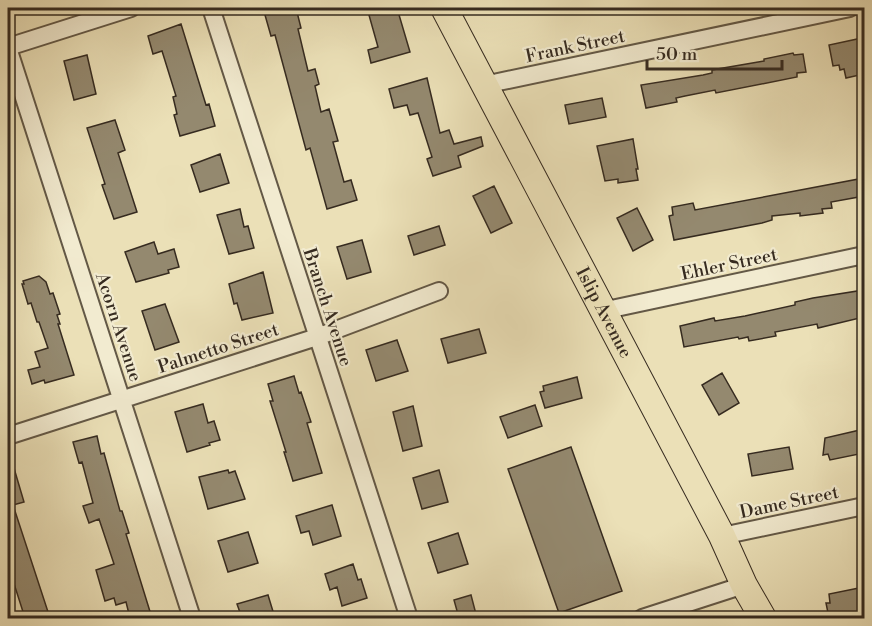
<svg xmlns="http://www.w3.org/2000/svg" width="872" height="626" font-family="'Libre Bodoni',serif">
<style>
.building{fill:#94896f;stroke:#362b20;stroke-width:1.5}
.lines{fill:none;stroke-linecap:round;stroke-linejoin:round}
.minor-casing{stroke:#635846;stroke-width:20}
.primary-casing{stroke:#362b20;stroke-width:28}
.minor{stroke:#f2ebd0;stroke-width:16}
.primary{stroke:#ebe0b7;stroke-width:26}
.labels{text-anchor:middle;stroke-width:4.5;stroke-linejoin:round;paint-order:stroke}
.street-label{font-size:18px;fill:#362b20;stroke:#f2ebd0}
</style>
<rect width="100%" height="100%" fill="#ebe0b7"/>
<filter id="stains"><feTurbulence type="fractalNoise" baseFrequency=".00333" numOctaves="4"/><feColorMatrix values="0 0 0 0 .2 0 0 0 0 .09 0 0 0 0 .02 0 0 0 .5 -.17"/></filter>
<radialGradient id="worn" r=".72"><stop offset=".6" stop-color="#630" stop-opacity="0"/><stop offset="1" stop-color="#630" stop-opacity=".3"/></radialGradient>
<path class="building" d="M263,8H296L301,28L298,29L308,71L315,69L319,84L315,86L321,112L329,109L338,141L333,142L344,182L351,180L357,200L327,209L310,148L306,150L275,35L271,36Z
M367,8H397L410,52L371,63L368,50L378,47Z
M181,24L206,105L209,104L215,126L180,136L174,115L177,114L173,97L176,96L162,51L153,54L148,36Z
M862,38L864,53V74L846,78L844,69L840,70L839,65L833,66L829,45Z
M793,53L794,55L803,54L806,72L797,73V77L716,93L715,90L685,96L676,98L677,102L646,108L641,85L703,75L712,73V70L764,61V59Z
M87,55L96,94L74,100L64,61Z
M427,78L440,133L449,130L454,144L481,137L483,146L458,156L461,167L433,176L427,159L432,157L418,113L410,115L407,105L394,108L389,89Z
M602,98L606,117L569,124L565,105Z
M115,120L125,150L118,153L137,212L114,219L102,185L105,184L87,128Z
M633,139L638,169H636L638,180L618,183V179L605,181L597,146Z
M220,154L229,183L200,192L191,165Z
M864,178V196L831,202L832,208L822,209L823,213L800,216V213L772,216V220L762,223L674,240L669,216L673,215L672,207L693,203L695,210Z
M494,186L512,223L491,233L473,196Z
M637,208L653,240L633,251L617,218Z
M240,209L244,227L248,226L254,248L229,254L217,215Z
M439,226L445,245L414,255L408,236Z
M362,240L371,272L347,279L337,247Z
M154,242L158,254L174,249L179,267L168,270L169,273L136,282L125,252Z
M263,272L273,313L242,320L237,303L234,304L229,284Z
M39,276L46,282L50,294L53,293L60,314L57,315L60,324H58L74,375L45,383L44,380L32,384L28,370L40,367L35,352L48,348L39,322H37L31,303L28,304L22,284H24L23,281Z
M864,290V317L818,328L817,324L775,332L776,336L749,341L748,337L739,339L738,337L684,347L680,326L714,318L715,321L745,316L795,305V302L813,298Z
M165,304L179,342L155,350L142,311Z
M479,329L486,353L448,363L441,339Z
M397,340L408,371L376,381L366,350Z
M722,373L739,403L719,415L702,385Z
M294,376L299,393L301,392L311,422L307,423L322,473L293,481L284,452H286L270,401H273L268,384Z
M577,377L582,398L545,408L540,392L544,391L543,386Z
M203,404L208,423L214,421L220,440L209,443L210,445L187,452L175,412Z
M535,405L542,426L508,438L500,417Z
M413,406L422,446L403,451L393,412Z
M860,430L864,453L830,460L828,454L823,455L825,438Z
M97,436L101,454L104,453L120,511H122L129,533L126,534L152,618H130L126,602L116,605L114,598L105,601L96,570L114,564L99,519L89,523L83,506L93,503L82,462L79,463L73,442Z
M571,447L622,591L559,613L508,469Z
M789,447L793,469L752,476L748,454Z
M11,458L24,502L13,505L50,618H25L8,565V459Z
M228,470L229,473L235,471L245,499L208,509L199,477Z
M439,470L448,502L422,509L413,478Z
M332,505L341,536L313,545L309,531L301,533L296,516Z
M248,532L258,563L228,572L218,541Z
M458,533L468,564L438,573L428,543Z
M353,564L358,580L361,579L367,598L342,606L337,587L330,590L325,574Z
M864,587V618H829L826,603H830L829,594Z
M268,595L275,618H242L237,604Z
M471,595L477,618H459L454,600Z"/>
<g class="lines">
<g class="minor-casing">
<path id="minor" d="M211,8L409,618
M8,47L131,8
M8,48L192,618
M484,85L850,8
M602,311L864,255
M8,436L317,337L439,291
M722,536L864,506
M642,618L744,585"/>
</g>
<g class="primary-casing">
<g id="primary">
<path id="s1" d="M444,8L722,536L744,585L763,618"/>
</g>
</g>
<use href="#minor" class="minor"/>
<use href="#primary" class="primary"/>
</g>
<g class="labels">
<g class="street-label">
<text transform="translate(575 46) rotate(-12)" y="6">Frank Street</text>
<text transform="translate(729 264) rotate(-12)" y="6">Ehler Street</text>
<text transform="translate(328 307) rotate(72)" y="6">Branch Avenue</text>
<text dy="6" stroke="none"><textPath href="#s1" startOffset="344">Islip Avenue</textPath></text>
<text transform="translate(119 327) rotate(72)" y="6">Acorn Avenue</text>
<text transform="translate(218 348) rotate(-18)" y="6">Palmetto Street</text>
<text transform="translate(789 502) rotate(-12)" y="6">Dame Street</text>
</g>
</g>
<rect width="872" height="626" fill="none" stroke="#ebe0b7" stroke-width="30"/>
<rect x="9" y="9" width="854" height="608" fill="none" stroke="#362b20" stroke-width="3"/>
<rect x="15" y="15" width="842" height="596" fill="none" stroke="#362b20" stroke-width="1.5"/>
<path d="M647 60v9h135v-9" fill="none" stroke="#362b20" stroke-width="3"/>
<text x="656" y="60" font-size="18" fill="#362b20" stroke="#f2ebd0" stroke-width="4.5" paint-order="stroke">50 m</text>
<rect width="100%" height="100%" filter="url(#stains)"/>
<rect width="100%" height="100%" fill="url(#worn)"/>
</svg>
